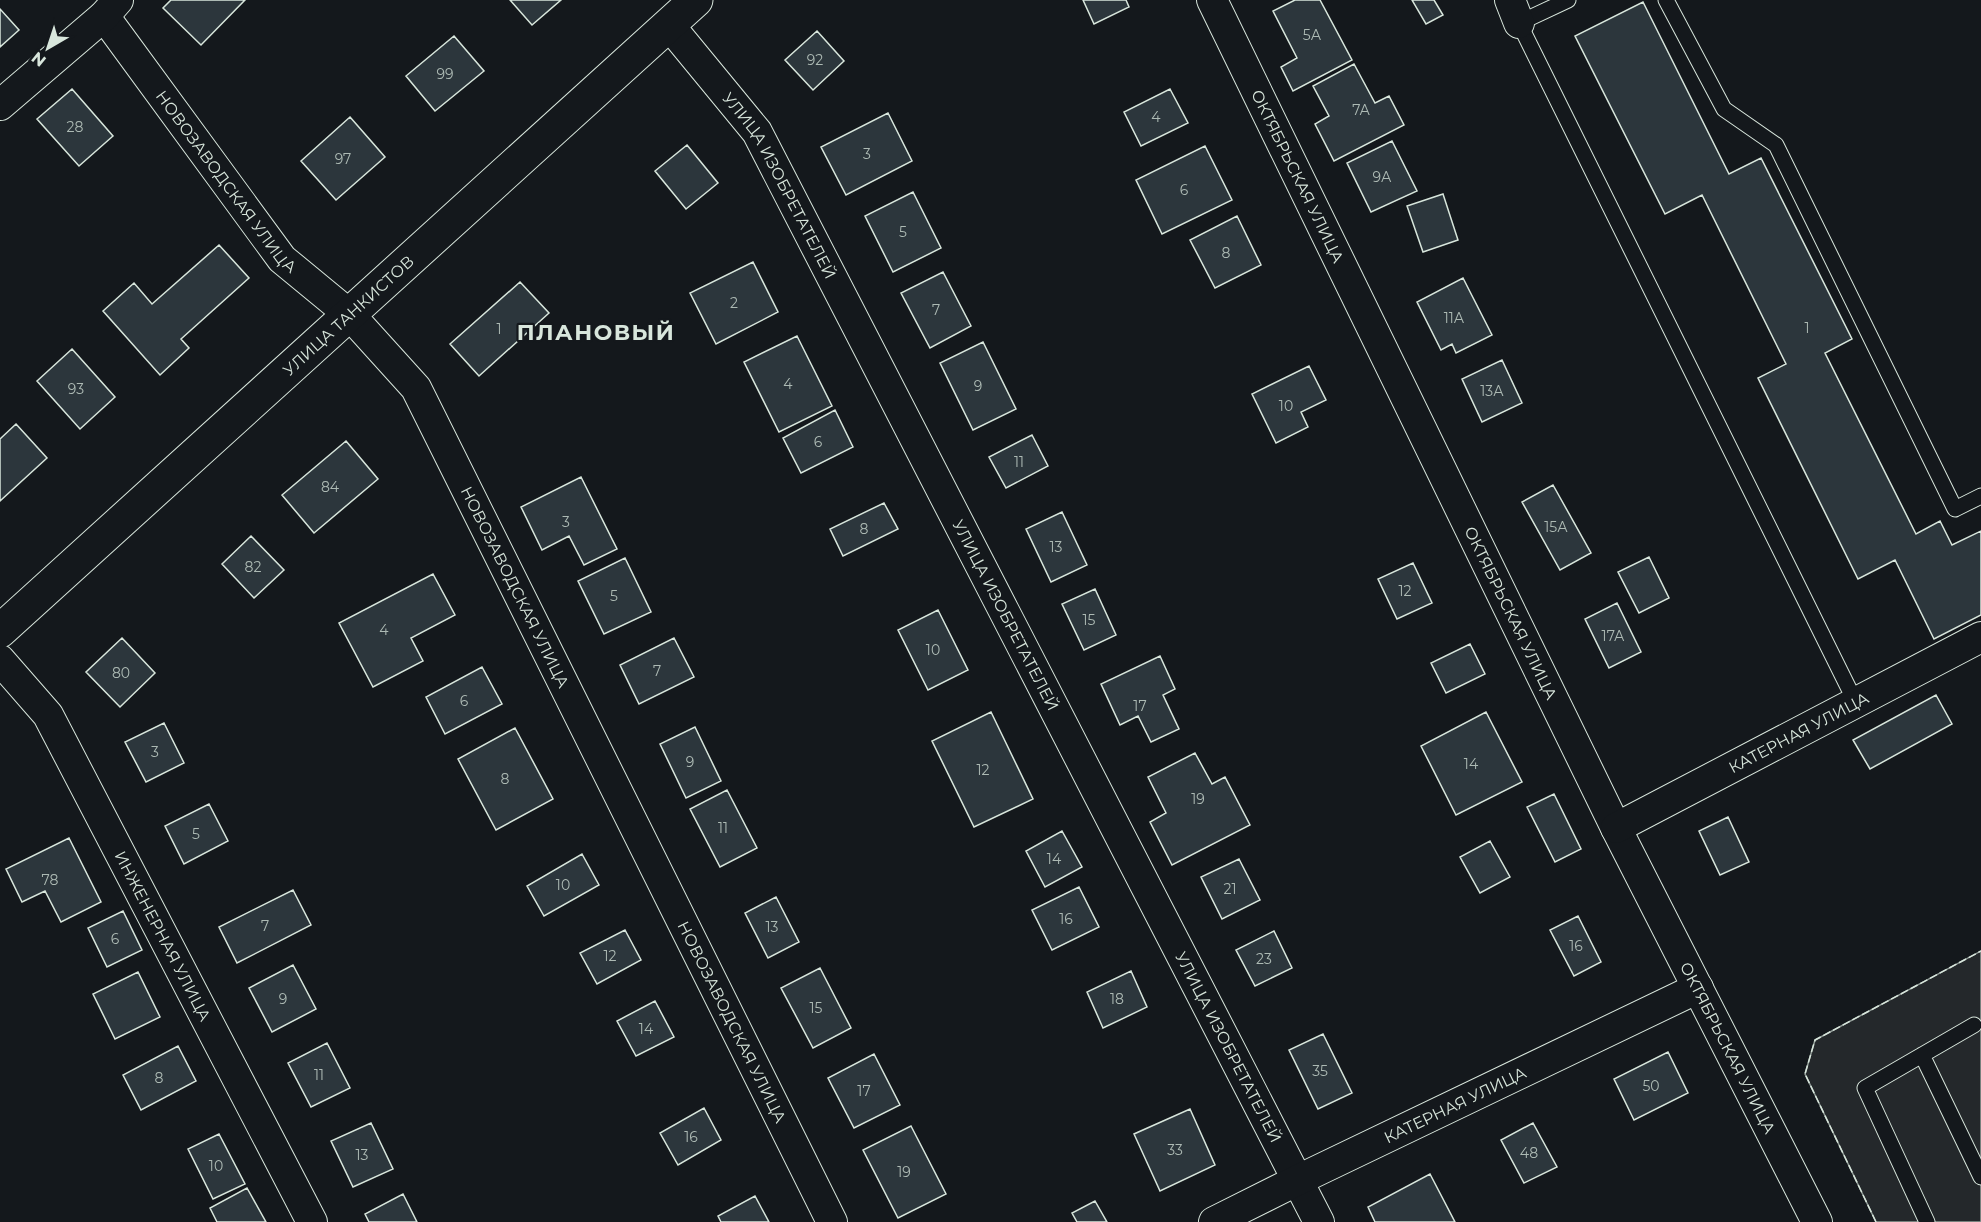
<svg xmlns="http://www.w3.org/2000/svg" width="1981" height="1222" font-family="Montserrat,sans-serif">
<style>
.parking{fill:#24282b;stroke:#939e99;stroke-width:1.5}
.building{fill:#2c363c;stroke:#d8e6dc;stroke-width:1.5}
.lines{fill:none;stroke-linecap:round;stroke-linejoin:round}
.lane-casing{stroke:#d8e6dc;stroke-width:17}
.street-casing{stroke:#d8e6dc;stroke-width:32}
.secondary-casing{stroke:#d8e6dc;stroke-width:35}
.lane{stroke:#14181c;stroke-width:15}
.street{stroke:#14181c;stroke-width:30}
.secondary{stroke:#14181c;stroke-width:33}
.fence{stroke:#d8e6dc;stroke-width:1.5;stroke-dasharray:8 3;stroke-linecap:butt}
.labels{text-anchor:middle;stroke-width:4.5;stroke-linejoin:round;paint-order:stroke}
.number-label{font-size:14px;fill:#adbab4}
.street-label{font-size:16px;fill:#d8e6dc;stroke:#14181c}
.district-label{font-size:22px;font-weight:bold;letter-spacing:1.5px;fill:#d8e6dc;stroke:#14181c}
</style>
<rect width="100%" height="100%" fill="#14181c"/>
<path class="parking" d="M1981,951V1222H1876L1805,1074L1815,1040Z"/>
<path class="building" d="M171,0H245L201,45L163,8Z
M510,0H561L532,25Z
M1083,0H1126L1129,7L1094,24Z
M1295,0H1320L1352,60L1293,91L1281,67L1297,58L1273,11Z
M1412,0H1434L1443,15L1426,24Z
M1643,2L1729,174L1761,158L1852,339L1825,353L1916,534L1940,521L1952,545L1981,531V615L1934,639L1895,560L1858,579L1758,378L1786,364L1702,195L1665,214L1575,36Z
M0,9L19,30L0,47Z
M817,31L844,61L813,90L785,60Z
M454,36L484,71L435,111L406,76Z
M1354,64L1375,103L1389,96L1404,125L1334,161L1315,124L1329,116L1313,86Z
M72,89L113,136L79,166L37,119Z
M1170,89L1188,123L1141,146L1124,112Z
M888,113L912,161L846,195L821,147Z
M350,117L385,157L336,200L301,161Z
M1392,141L1417,191L1371,212L1347,163Z
M687,145L718,183L686,209L655,171Z
M1205,146L1232,200L1162,234L1136,180Z
M913,192L941,248L893,272L865,216Z
M1443,194L1458,240L1423,252L1407,206Z
M1237,216L1261,265L1215,288L1190,240Z
M219,245L249,278L181,339L189,348L160,375L103,311L134,283L152,304Z
M753,262L778,312L716,344L690,293Z
M943,272L971,326L930,348L901,293Z
M1463,278L1492,335L1456,353L1452,344L1441,350L1417,302Z
M520,282L549,313L479,376L450,344Z
M797,336L832,406L779,432L744,362Z
M983,342L1016,409L973,430L940,363Z
M72,349L115,397L80,429L37,381Z
M1502,360L1522,403L1482,422L1462,379Z
M1309,366L1326,400L1301,412L1308,427L1276,443L1252,394Z
M835,410L853,447L801,473L783,438Z
M16,424L47,458L0,501V439Z
M1032,435L1048,466L1006,488L989,457Z
M346,441L378,479L314,533L282,495Z
M581,477L617,549L584,565L569,536L542,550L521,507Z
M1553,485L1591,553L1560,570L1522,502Z
M884,503L898,529L843,556L830,529Z
M1062,512L1087,565L1051,582L1026,529Z
M251,536L284,570L254,598L222,564Z
M1649,557L1669,598L1639,613L1618,572Z
M625,558L651,612L604,634L578,581Z
M1413,563L1432,603L1397,619L1378,579Z
M433,574L455,615L411,638L423,661L373,687L339,623Z
M1095,589L1116,635L1084,650L1062,604Z
M1617,603L1641,652L1609,668L1585,619Z
M938,610L968,670L928,690L898,630Z
M122,638L155,673L120,707L86,672Z
M674,638L694,677L639,704L620,665Z
M1470,644L1485,674L1446,693L1431,663Z
M1160,656L1175,689L1163,695L1179,729L1151,742L1138,716L1120,725L1101,684Z
M482,667L502,704L445,734L426,697Z
M1936,695L1952,724L1870,769L1853,740Z
M991,712L1033,799L974,827L932,741Z
M1486,712L1522,782L1456,815L1421,746Z
M164,723L184,763L146,782L125,742Z
M695,727L721,781L686,798L660,744Z
M515,728L553,799L496,830L458,759Z
M1195,753L1212,784L1225,777L1250,825L1172,865L1150,822L1166,813L1148,777Z
M727,790L757,848L720,867L690,809Z
M1554,794L1581,849L1555,862L1527,807Z
M209,804L228,841L184,864L165,826Z
M1728,817L1749,862L1720,875L1699,831Z
M1062,831L1082,867L1045,887L1026,851Z
M69,838L101,902L61,922L45,891L22,902L6,869Z
M1490,841L1510,877L1480,893L1460,857Z
M582,854L599,885L544,916L527,886Z
M1239,859L1260,900L1222,919L1201,877Z
M1079,887L1099,927L1052,950L1032,910Z
M293,890L311,925L237,963L219,927Z
M776,897L799,942L768,958L745,913Z
M123,911L142,950L107,967L88,928Z
M1578,916L1601,962L1574,976L1550,930Z
M625,930L641,960L597,984L580,953Z
M1274,931L1292,968L1255,986L1236,950Z
M293,965L316,1009L272,1032L249,988Z
M820,968L851,1028L813,1048L781,988Z
M1131,971L1147,1007L1103,1028L1087,992Z
M138,972L160,1017L115,1039L93,994Z
M655,1001L674,1037L636,1056L617,1021Z
M1323,1034L1352,1093L1318,1109L1289,1050Z
M327,1043L350,1088L311,1107L288,1063Z
M178,1046L196,1081L141,1110L123,1075Z
M1668,1052L1688,1093L1634,1120L1614,1079Z
M874,1054L900,1105L854,1128L828,1078Z
M704,1108L721,1140L678,1165L660,1133Z
M1190,1109L1215,1165L1160,1191L1134,1134Z
M371,1123L393,1169L353,1187L331,1141Z
M1533,1123L1557,1167L1524,1183L1501,1140Z
M911,1126L946,1194L898,1218L863,1150Z
M219,1134L245,1184L213,1199L188,1149Z
M1430,1174L1455,1222H1375L1368,1207Z
M247,1188L266,1222H217L210,1208Z
M403,1194L417,1222H369L365,1214Z
M755,1196L769,1222H721L718,1216Z
M1095,1201L1107,1222H1077L1072,1213Z"/>
<g class="lines">
<g class="lane-casing">
<path id="lane" d="M1568,0L1519,23L1855,701
M1666,0L1724,109L1776,145L1955,509L1981,496
M1922,1055L1981,1177
M1927,1222L1865,1088L1974,1025"/>
</g>
<g class="street-casing">
<g id="street">
<path id="s1" d="M1212,0L1616,828L1817,1222"/>
<path d="M1510,0L1519,23"/>
<path id="s2" d="M104,16L282,259L350,315L416,388L832,1222"/>
<path id="s3" d="M669,25L757,132L1319,1222"/>
<path d="M0,105L104,16L118,0"/>
<path id="s4" d="M0,660L48,715L312,1222"/>
<path id="s5" d="M1616,828L1981,637"/>
<path id="s6" d="M1214,1222L1298,1180L1698,988"/>
</g>
</g>
<g class="secondary-casing">
<g id="secondary">
<path id="s7" d="M0,631L696,0"/>
</g>
</g>
<use href="#lane" class="lane"/>
<use href="#street" class="street"/>
<use href="#secondary" class="secondary"/>
<path class="fence" d="M1876,1222L1805,1074L1815,1040L1981,951"/>
</g>
<g class="labels">
<g class="number-label">
<text x="1312" y="40">5А</text>
<text x="815" y="65">92</text>
<text x="445" y="79">99</text>
<text x="1361" y="115">7А</text>
<text x="1156" y="122">4</text>
<text x="75" y="132">28</text>
<text x="867" y="159">3</text>
<text x="343" y="164">97</text>
<text x="1382" y="182">9А</text>
<text x="1184" y="195">6</text>
<text x="903" y="237">5</text>
<text x="1226" y="258">8</text>
<text x="734" y="308">2</text>
<text x="936" y="315">7</text>
<text x="1454" y="323">11А</text>
<text x="1807" y="333">1</text>
<text x="499" y="334">1</text>
<text x="788" y="389">4</text>
<text x="978" y="391">9</text>
<text x="76" y="394">93</text>
<text x="1492" y="396">13А</text>
<text x="1286" y="411">10</text>
<text x="818" y="447">6</text>
<text x="1019" y="467">11</text>
<text x="330" y="492">84</text>
<text x="566" y="527">3</text>
<text x="1556" y="532">15А</text>
<text x="864" y="534">8</text>
<text x="1056" y="552">13</text>
<text x="253" y="572">82</text>
<text x="1405" y="596">12</text>
<text x="614" y="601">5</text>
<text x="1089" y="625">15</text>
<text x="384" y="635">4</text>
<text x="1613" y="641">17А</text>
<text x="933" y="655">10</text>
<text x="657" y="676">7</text>
<text x="121" y="678">80</text>
<text x="464" y="706">6</text>
<text x="1140" y="711">17</text>
<text x="155" y="757">3</text>
<text x="690" y="767">9</text>
<text x="1471" y="769">14</text>
<text x="983" y="775">12</text>
<text x="505" y="784">8</text>
<text x="1198" y="804">19</text>
<text x="723" y="833">11</text>
<text x="196" y="839">5</text>
<text x="1054" y="864">14</text>
<text x="50" y="885">78</text>
<text x="563" y="890">10</text>
<text x="1230" y="894">21</text>
<text x="1066" y="924">16</text>
<text x="265" y="931">7</text>
<text x="772" y="932">13</text>
<text x="115" y="944">6</text>
<text x="1576" y="951">16</text>
<text x="610" y="961">12</text>
<text x="1264" y="964">23</text>
<text x="283" y="1004">9</text>
<text x="1117" y="1004">18</text>
<text x="816" y="1013">15</text>
<text x="646" y="1034">14</text>
<text x="1320" y="1076">35</text>
<text x="319" y="1080">11</text>
<text x="159" y="1083">8</text>
<text x="1651" y="1091">50</text>
<text x="864" y="1096">17</text>
<text x="691" y="1142">16</text>
<text x="1175" y="1155">33</text>
<text x="1529" y="1158">48</text>
<text x="362" y="1160">13</text>
<text x="216" y="1171">10</text>
<text x="904" y="1177">19</text>
</g>
<g class="street-label">
<text dy="6" stroke="none"><textPath href="#s1" startOffset="196">ОКТЯБРЬСКАЯ УЛИЦА</textPath></text>
<text dy="6" stroke="none"><textPath href="#s2" startOffset="206">НОВОЗАВОДСКАЯ УЛИЦА</textPath></text>
<text dy="6" stroke="none"><textPath href="#s3" startOffset="196">УЛИЦА ИЗОБРЕТАТЕЛЕЙ</textPath></text>
<text dy="6" stroke="none"><textPath href="#s7" startOffset="470">УЛИЦА ТАНКИСТОВ</textPath></text>
<text dy="6" stroke="none"><textPath href="#s2" startOffset="710">НОВОЗАВОДСКАЯ УЛИЦА</textPath></text>
<text dy="6" stroke="none"><textPath href="#s1" startOffset="682">ОКТЯБРЬСКАЯ УЛИЦА</textPath></text>
<text dy="6" stroke="none"><textPath href="#s3" startOffset="682">УЛИЦА ИЗОБРЕТАТЕЛЕЙ</textPath></text>
<text dy="6" stroke="none"><textPath href="#s5" startOffset="206">КАТЕРНАЯ УЛИЦА</textPath></text>
<text dy="6" stroke="none"><textPath href="#s4" startOffset="322">ИНЖЕНЕРНАЯ УЛИЦА</textPath></text>
<text dy="6" stroke="none"><textPath href="#s2" startOffset="1196">НОВОЗАВОДСКАЯ УЛИЦА</textPath></text>
<text dy="6" stroke="none"><textPath href="#s3" startOffset="1168">УЛИЦА ИЗОБРЕТАТЕЛЕЙ</textPath></text>
<text dy="6" stroke="none"><textPath href="#s1" startOffset="1168">ОКТЯБРЬСКАЯ УЛИЦА</textPath></text>
<text dy="6" stroke="none"><textPath href="#s6" startOffset="268">КАТЕРНАЯ УЛИЦА</textPath></text>
</g>
<g class="district-label">
<text x="596" y="340">ПЛАНОВЫЙ</text>
</g>
</g>
<g transform="translate(48 48) rotate(219)" stroke="#14181c" stroke-width="4.5" paint-order="stroke">
<path d="M0-4.5L10 22L0 15L-10 22Z" fill="#d8e6dc"/>
<text y="-9" font-size="16" font-weight="bold" text-anchor="middle" fill="#d8e6dc">N</text>
</g>
</svg>
